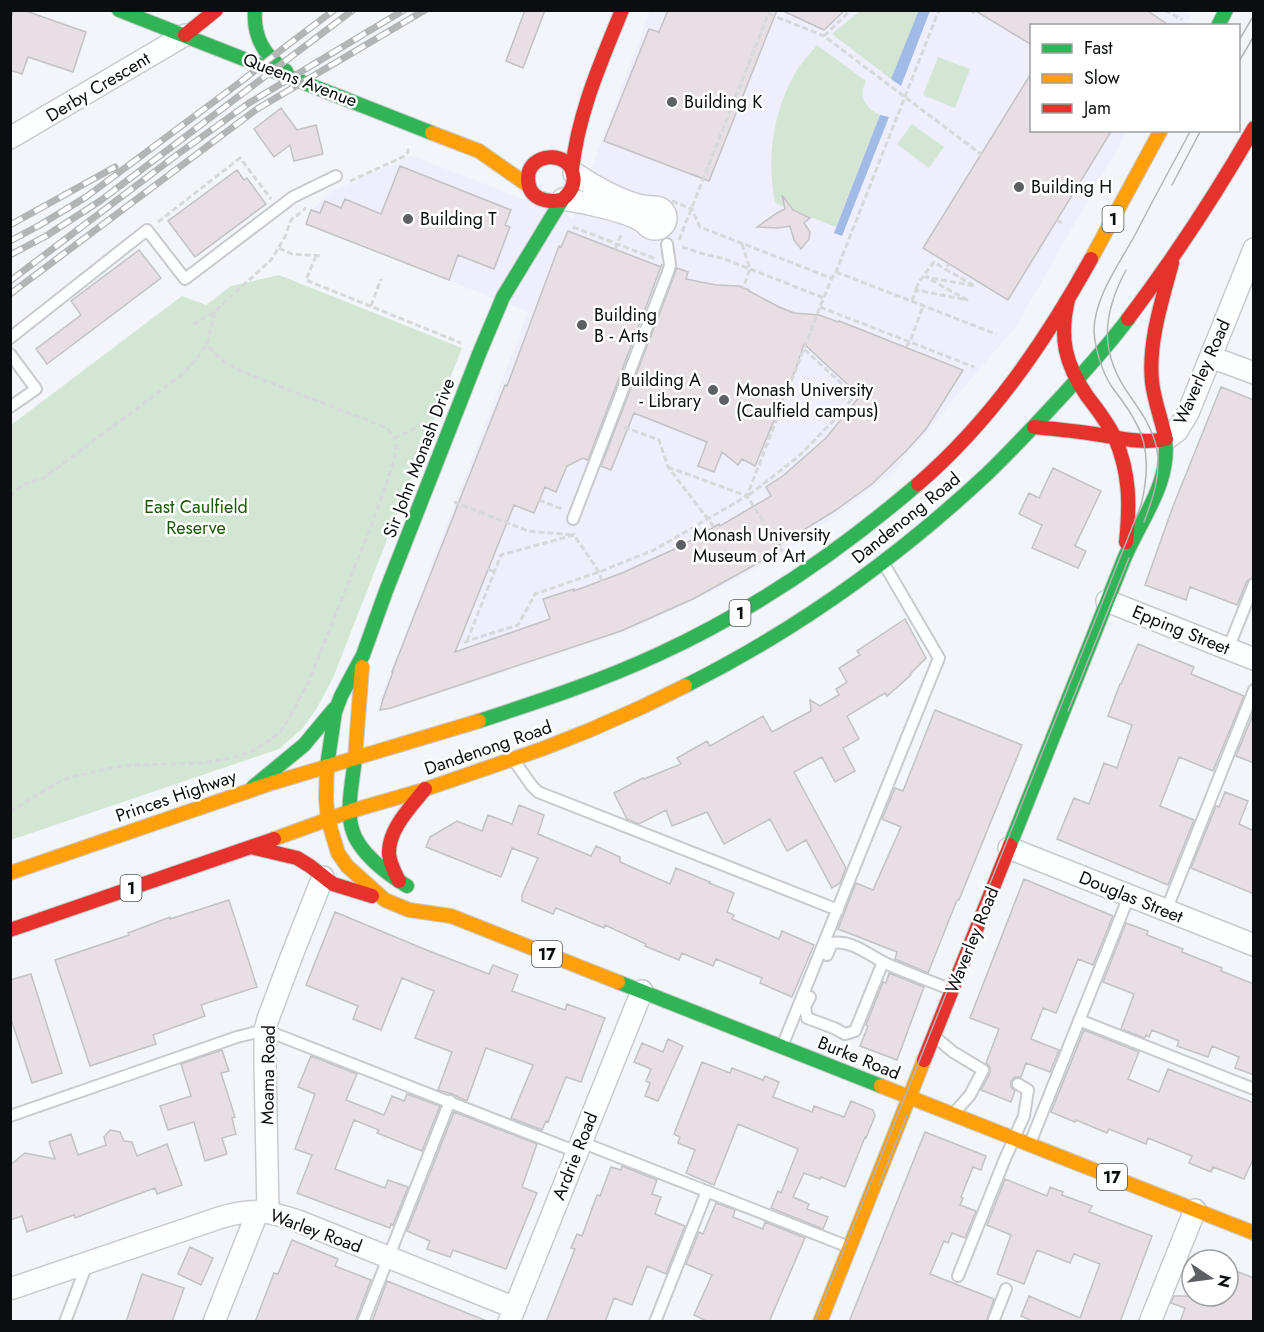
<svg xmlns="http://www.w3.org/2000/svg" width="1264" height="1332" font-family="Jost,sans-serif">
<style>
.education{fill:#eeeefd}
.green{fill:#d3e6d4}
.water{fill:#a2bae6}
.building{fill:#e7dfe4;stroke:#c2c2c4;stroke-width:1.5}
.lines{fill:none;stroke-linecap:round;stroke-linejoin:round}
.lane-casing{stroke:#c8cbce;stroke-width:14}
.street-casing{stroke:#c8cbce;stroke-width:24}
.fast-casing{stroke:#c8cbce;stroke-width:16}
.slow-casing{stroke:#c8cbce;stroke-width:16}
.jam-casing{stroke:#c8cbce;stroke-width:16}
.path{stroke:#d7d8da;stroke-width:3;stroke-dasharray:6 3;stroke-linecap:butt}
.lane{stroke:#fdfefe;stroke-width:10}
.street{stroke:#fdfefe;stroke-width:21}
.fast{stroke:#30b455;stroke-width:14}
.slow{stroke:#ff9f0a;stroke-width:14}
.jam{stroke:#e5322d;stroke-width:14}
.tram{stroke:#b3b4b4;stroke-width:1.5}
.rail-casing{stroke:#b3b4b4;stroke-width:7}
.rail{stroke:#fff;stroke-width:4.5;stroke-dasharray:14;stroke-linecap:butt}
.poi-dot{fill:#5c5f63;stroke:#fff;stroke-width:2}
.labels{text-anchor:middle;stroke-width:5;stroke-linejoin:round;paint-order:stroke}
.shield{fill:#fff;stroke:#545658;stroke-width:1.5}
.shield-label{font-size:16px;font-weight:bold;fill:#0b0e11}
.street-label{font-size:18px;fill:#0b0e11;stroke:#fff}
.poi-label{font-size:18px;fill:#0b0e11;stroke:#fff;text-anchor:start}
.park-label{font-size:18px;fill:#175803;stroke:#fff}
</style>
<rect width="100%" height="100%" fill="#f2f6fa"/>
<path class="education" d="M1180,10L1191,17L1186,25L1032,26V130L1127,131L1017,325L891,474L784,553L709,593L632,629L389,710L381,708L379,702L528,312L306,224L311,210L333,191L368,175L412,156L573,218L650,11Z"/>
<path class="green" d="M860,11H919L891,79L832,34Z
M817,45L866,81C858,96 865,108 880,115L836,227L775,203C767,159 772,115 794,75C800,64 809,55 817,45Z
M938,57L970,69L955,108L923,95Z
M912,124L944,147L929,168L897,144Z
M279,275L462,348L333,678L317,708L303,728L279,749L11,840V425L182,296L206,305L231,286Z"/>
<path class="water" d="M919,10L930,11L901,86L891,79Z
M880,115L889,117L842,236L834,233Z"/>
<path class="building" d="M14,10H23L86,32L73,72L28,57L22,74L10,70V21Z
M525,10H545L523,68L506,61Z
M668,10H777L709,181L604,141L649,29L659,32Z
M781,10H845L824,30Z
M974,10H1146L1170,26H1032V45Z
M1032,72V130H1112L1008,300L923,248Z
M281,108L297,130L316,125L323,154L294,161L290,145L274,157L254,129Z
M400,166L511,210L505,225L510,227L494,269L458,255L449,280L306,224L311,210L320,213L325,201L341,208L345,199L381,214Z
M237,170L244,180L247,178L266,204L195,257L168,221Z
M782,195L793,210L810,218L804,223L810,232L809,239L801,249L794,240L790,226L778,228L757,227L777,213L785,209Z
M568,231L661,267L662,264L588,460L583,458L567,466L556,492L545,487L534,513L514,505L455,652L550,619L543,599L574,589V591L622,573L679,547L719,524L720,526L771,496L766,487L784,475L826,438L860,396L804,344L796,368L755,466L742,459L738,465L722,452L714,472L698,466L707,442L634,413L611,470L601,466L677,268L688,272L686,279L716,285L739,286L749,290V291L779,307L794,313L819,315L838,322L839,321L963,370L948,394L926,429L906,451L872,484L836,510L777,546L779,550L751,567L693,599L621,631L391,708L380,710L383,699L393,672H392L505,385L507,386L559,246L561,247Z
M139,250L161,278L47,364L36,349L81,315L71,301Z
M1221,387L1254,400V577L1247,581L1237,605L1190,587L1186,600L1145,585L1172,509Z
M1053,468L1101,491L1075,546L1086,551L1078,568L1032,548L1042,525L1019,514L1029,493L1039,498Z
M905,619L926,658L910,674L911,675L887,696L885,693L847,716L859,739L843,748L855,771L835,782L822,757L794,772L846,868L840,883L832,888L806,840L787,851L770,819L724,844L707,812L672,826L666,810L639,824L627,819L614,793L643,778L644,779L681,764L677,758L707,741L710,746L763,716L772,732L811,711L810,700L820,706L839,695L836,689L847,682L839,668L860,655L857,651Z
M1138,644L1194,667L1191,674L1244,696L1213,771L1179,757L1160,806L1194,820L1168,885L1057,839L1074,798L1089,804L1104,763L1117,768L1132,725L1108,716L1120,684H1121Z
M935,710L1022,745L959,900H957L928,973L895,959L897,952L838,929L856,883L873,890L901,827L882,819L895,788L903,791Z
M1254,712V763L1236,756Z
M1225,792L1248,801L1239,824L1254,831V894L1191,868L1216,806L1219,807Z
M519,805L544,815L538,834L591,856L596,846L620,857V862L670,884L676,868L710,882L709,883L734,893L727,912L734,915L732,919L779,939L782,931L814,945L792,997L760,983L762,978L716,959L713,966L682,953L679,960L645,946L646,944L605,925L604,928L556,908L553,914L522,901V895L538,858L512,848L501,877L426,847L430,837L457,821L482,831L488,815L512,824Z
M1024,879L1113,916L1093,965L1078,959L1056,1013L1043,1008L1031,1039L1059,1050L1050,1072L1026,1063L1021,1077H1015L1011,1081V1087L1015,1091L1011,1102L981,1090L990,1073V1067L986,1063L999,1029L970,1018Z
M229,900L257,987L201,1005L205,1016L153,1035L156,1044L90,1066L55,960L129,935L128,933L170,917V919Z
M335,912L429,951L489,974L493,965L518,975L512,991L565,1010L567,1004L605,1018L581,1082L566,1077L548,1122L546,1121L542,1130L511,1118L533,1065L486,1048L467,1101L452,1094L438,1090L452,1052L415,1038L434,991L402,978L381,1030L353,1019L358,1006L306,985Z
M1126,923L1148,931L1147,935L1183,949L1182,952L1222,968L1221,971L1254,984V1075L1235,1068L1239,1057L1212,1046L1208,1057L1177,1046L1179,1041L1152,1030L1149,1037L1146,1035L1145,1038L1121,1029L1134,994L1103,982Z
M889,973L924,987L897,1060L860,1046L868,1026L866,1025L883,982L886,983Z
M31,974L62,1073L32,1083L10,1016V980Z
M1084,1030L1139,1052L1128,1079L1159,1092L1168,1069L1254,1103V1157L1244,1179L1213,1167L1211,1172L1189,1163L1192,1156L1148,1138L1146,1144L1109,1129L1107,1133L1076,1120L1075,1122L1051,1112Z
M668,1039L683,1046L658,1101L645,1096L650,1083L646,1081L651,1069L634,1062L642,1043L663,1052Z
M222,1050L229,1071L221,1073L235,1117L232,1118L236,1134L222,1138L227,1154L205,1161L194,1122L168,1130L160,1106L191,1096L181,1064Z
M311,1056L357,1074L346,1100L384,1115L392,1096L404,1101L407,1094L440,1106L422,1151L377,1133L379,1130L354,1120L335,1169L385,1188L388,1180L408,1187L393,1225L391,1224L390,1228L297,1193L312,1155L295,1149L315,1094L298,1087Z
M702,1062L730,1073L732,1068L763,1080L765,1076L779,1082L773,1097L812,1112L814,1106L844,1117L851,1101L873,1110L875,1116L866,1138L865,1137L845,1187L821,1177L820,1179L804,1173L793,1197L809,1204L807,1209L828,1217L823,1229L771,1208L778,1191L781,1193L798,1149L738,1124L714,1185L686,1173L695,1150L678,1143L680,1137L674,1134Z
M454,1112L537,1144L522,1187L537,1193L506,1269L453,1250L450,1257L427,1249L430,1241L407,1231Z
M110,1130L120,1132L124,1141L132,1142L137,1156L167,1144L182,1185L157,1194L155,1188L122,1200L75,1218L74,1215L27,1232L22,1216L10,1220V1165L25,1153L55,1159L49,1142L71,1134L78,1155L106,1145L104,1137Z
M925,1132L986,1156L981,1170L973,1167L961,1197L963,1198L960,1205L976,1211L965,1238L952,1233L948,1243L944,1241L930,1274L994,1299L986,1322H849Z
M622,1166L657,1180L652,1194L661,1197L655,1214L685,1226L666,1274L647,1266L632,1305L614,1298L605,1322H546L575,1249L571,1248L577,1234L582,1236L597,1195L600,1196L611,1167L621,1170Z
M1005,1179L1047,1196L1050,1187L1063,1192L1062,1195L1092,1206L1089,1212L1152,1236L1120,1322H1035L1021,1316L1029,1296L1080,1318L1100,1264L1074,1254L1070,1263L1037,1250L1024,1284L997,1274L1011,1235L987,1225Z
M716,1203L735,1210L733,1217L763,1229L765,1222L805,1238L769,1322H708L694,1315L712,1275L686,1264L699,1232L703,1234Z
M292,1240L338,1259L335,1266L371,1280L355,1322H255L274,1273L278,1274Z
M190,1247L213,1258L201,1285L178,1274Z
M1228,1268L1254,1278V1322H1180L1185,1308L1171,1303L1174,1296H1228Z
M142,1274L184,1288L172,1322H126Z
M387,1281L487,1321V1322H372Z"/>
<g class="lines">
<g class="lane-casing">
<path id="lane" d="M10,338L147,230L185,279L293,197L336,176
M10,354L36,389L10,407
M573,519L668,272L670,265L667,244
M1228,649L1254,584
M515,762L532,786L538,792L838,910
M1166,911L1254,690
M827,955L832,943C853,940 868,955 885,963C907,973 930,981 952,990
M810,997L805,1007L807,1018L834,1028L845,1034L855,1031L883,962
M1079,1020L1254,1089
M934,1036L953,1052L983,1070L970,1095L955,1112
M783,1044L939,658L884,564
M10,1116L237,1037L265,1030L577,1152
M1031,1141L1129,896
M581,1142L849,1247
M958,1276L1004,1161L1024,1116L1028,1090L1018,1084
M65,1322L87,1264
M363,1322L450,1101
M655,1322L707,1191
M993,1322L1006,1289"/>
</g>
<g class="street-casing">
<path id="street" d="M10,138L185,35
M574,173C593,186 631,208 654,207
M563,199C584,202 632,212 648,225
M644 218a11 11 0 1 1 22 0a11 11 0 1 1-22 0Z
M1211,357L1254,373
M1166,439L1177,431L1188,413L1254,249
M1107,601L1254,659
M1009,848L1254,945
M268,1212L265,1064V1030L268,1019L292,955L323,877
M10,1289L219,1218C252,1208 266,1210 298,1221L515,1308
M214,1322L258,1211
M509,1322L642,991
M1150,1322L1195,1210"/>
</g>
<g class="fast-casing">
<path id="fast" d="M119,10L432,133
M255,10C253,37 264,56 286,71
M1218,26L1226,10
M685,686C795,631 897,558 987,474C1013,449 1038,422 1063,395C1085,371 1108,346 1128,319
M479,721C540,701 601,681 659,654C753,611 840,551 918,484
M355,758C353,779 346,808 352,829C358,852 387,874 407,886
M327,766L335,712L341,696L363,655L386,591L479,354L503,297L562,200L566,196
M253,787L304,745L334,709
M1010,845C1047,751 1084,657 1122,564C1138,522 1172,485 1165,436
M618,982L881,1086"/>
</g>
<g class="slow-casing">
<path id="slow" d="M432,133L479,151L529,186
M1091,259L1161,130
M355,758L362,667
M327,766L326,798L328,820L338,853L347,866L385,900L409,910L451,916L618,982
M274,839L351,811L420,791L542,749L590,730L642,707L685,686
M10,873L272,783L479,721
M881,1086L1254,1233
M820,1322L924,1060"/>
</g>
<g class="jam-casing">
<path id="jam" d="M185,35L216,10
M572,170C578,113 601,62 622,10
M562,200C546,203 528,199 528,178C528,153 569,149 573,175C575,183 572,190 566,196
M1068,300C1059,338 1065,364 1087,396C1097,409 1108,423 1115,438C1130,474 1130,504 1126,542
M1128,319C1174,258 1216,194 1254,128
M1034,427C1055,429 1075,431 1095,434C1120,438 1142,444 1166,439
M1165,436C1161,418 1154,400 1152,382C1148,342 1162,301 1172,263
M918,484C991,421 1045,342 1091,259
M251,847L297,858L310,866L333,884L372,896
M399,881C395,873 390,864 389,854C388,829 411,807 425,789
M10,930L274,839
M924,1060L1010,845"/>
</g>
<path class="path" d="M970,10L976,14L977,13
M1165,10L1182,20
M769,14L824,36L982,155
M824,36L851,10
M350,181L405,156L408,152V148
M672,201L692,209L700,227L831,278
M1057,220L1063,224
M158,222L240,158L271,199
M573,227L656,259
M679,240L770,10
M742,244L750,269L743,288
M682,247L707,255L722,258L824,298
M279,248L292,254L323,256
M615,249L622,233
M316,256L306,280L461,343
M836,272L996,334
M916,289L919,282L934,262L945,269
M912,301L916,290L967,300L926,277L975,286L945,269L949,264
M371,306L381,279
M820,307L974,367
M193,325L215,311L271,260L285,237L291,220L306,208
M906,347L910,342L923,306
M624,427L659,440L668,467L714,527
M394,438L428,423
M668,467L747,496L785,555
M749,495L798,457L844,410L854,395L804,349
M10,496L22,485L44,478L180,376L195,361L207,343
M539,500L562,509
M454,502L528,531L574,535V533
M488,569L494,572
M467,641L501,555L574,535L599,572L602,581
M464,643L467,641L518,625L535,594L599,572L654,550L747,496L820,307L832,278L836,272L939,10
M10,812L48,788L65,779L105,769L133,765L203,763L231,758L254,750L268,741L280,732L286,723L308,683L371,526L390,473L396,452V441L389,430L382,426L243,372C227,365 217,357 207,343L215,311"/>
<use href="#lane" class="lane"/>
<use href="#street" class="street"/>
<use href="#fast" class="fast"/>
<use href="#slow" class="slow"/>
<use href="#jam" class="jam"/>
<path class="tram" d="M1238,42L1254,15
M1238,63L1254,36
M1172,185L1201,130
M1126,270C1102,315 1099,353 1130,396C1142,413 1153,429 1157,450C1161,475 1153,498 1144,522
M1068,711L1129,558
M879,1185L907,1115
M815,1322L1141,505C1148,477 1150,446 1135,421C1129,409 1120,398 1112,387C1102,372 1095,349 1094,331C1094,298 1119,264 1135,235C1153,200 1172,165 1191,130"/>
<g class="rail-casing">
<path id="rail" d="M10,225L115,167
M10,241L40,225L86,197L239,83L285,47L334,10
M10,255L46,236L100,201L353,10
M10,281L178,154L249,103L404,10
M10,294L257,109L425,10"/>
</g>
<use href="#rail" class="rail"/>
</g>
<g class="poi-dot">
<circle cx="672" cy="102" r="6"/>
<circle cx="1019" cy="187" r="6"/>
<circle cx="408" cy="219" r="6"/>
<circle cx="582" cy="325" r="6"/>
<circle cx="713" cy="390" r="6"/>
<circle cx="724" cy="400" r="6"/>
<circle cx="681" cy="545" r="6"/>
</g>
<g class="labels">
<g class="shield">
<rect x="1102.5" y="206" width="21" height="26" rx="4.5"/>
<rect x="729.5" y="600" width="21" height="26" rx="4.5"/>
<rect x="120.5" y="875" width="21" height="26" rx="4.5"/>
<rect x="532" y="941" width="30" height="26" rx="4.5"/>
<rect x="1097" y="1164" width="30" height="26" rx="4.5"/>
</g>
<g class="shield-label">
<text x="1113" y="225">1</text>
<text x="740" y="619">1</text>
<text x="131" y="894">1</text>
<text x="547" y="960">17</text>
<text x="1112" y="1183">17</text>
</g>
<g class="street-label">
<text transform="translate(300 80) rotate(21)" y="6">Queens Avenue</text>
<text transform="translate(98 87) rotate(-31)" y="6">Derby Crescent</text>
<text transform="translate(1202 372) rotate(-66)" y="6">Waverley Road</text>
<text transform="translate(419 458) rotate(-69)" y="6">Sir John Monash Drive</text>
<text transform="translate(906 518) rotate(-39)" y="6">Dandenong Road</text>
<text transform="translate(1181 630) rotate(22)" y="6">Epping Street</text>
<text transform="translate(488 748) rotate(-19)" y="6">Dandenong Road</text>
<text transform="translate(176 796) rotate(-19)" y="6">Princes Highway</text>
<text transform="translate(1131 897) rotate(22)" y="6">Douglas Street</text>
<text transform="translate(972 940) rotate(-68)" y="6">Waverley Road</text>
<text transform="translate(859 1058) rotate(22)" y="6">Burke Road</text>
<text transform="translate(268 1075) rotate(-89)" y="6">Moama Road</text>
<text transform="translate(575 1156) rotate(-68)" y="6">Ardrie Road</text>
<text transform="translate(316 1231) rotate(20)" y="6">Warley Road</text>
</g>
<g class="poi-label">
<text x="684" y="108">Building K</text>
<text x="1031" y="193">Building H</text>
<text x="420" y="225">Building T</text>
<text x="594" y="321">Building<tspan x="594" dy="21">B - Arts</tspan></text>
<text x="701" y="386" text-anchor="end">Building A<tspan x="701" dy="21">- Library</tspan></text>
<text x="736" y="396">Monash University<tspan x="736" dy="21">(Caulfield campus)</tspan></text>
<text x="693" y="541">Monash University<tspan x="693" dy="21">Museum of Art</tspan></text>
</g>
<g class="park-label">
<text x="196" y="513">East Caulfield<tspan x="196" dy="21">Reserve</tspan></text>
</g>
</g>
<rect width="1264" height="1332" fill="none" stroke="#0b0e11" stroke-width="24"/>
<rect x="1030" y="24" width="210" height="108" fill="#ffffff" stroke="#9d9fa0" stroke-width="1.5"/>
<rect x="1042" y="44" width="30" height="9" fill="#30b455" stroke="#9d9fa0" stroke-width="1.5"/>
<text x="1084" y="54" font-size="18" fill="#0b0e11">Fast</text>
<rect x="1042" y="74" width="30" height="9" fill="#ff9f0a" stroke="#9d9fa0" stroke-width="1.5"/>
<text x="1084" y="84" font-size="18" fill="#0b0e11">Slow</text>
<rect x="1042" y="104" width="30" height="9" fill="#e5322d" stroke="#9d9fa0" stroke-width="1.5"/>
<text x="1084" y="114" font-size="18" fill="#0b0e11">Jam</text>
<g transform="translate(1210 1278) rotate(103)"><circle r="28" fill="#ffffff" stroke="#9d9fa0" stroke-width="1.5"/>
<path d="M0-4.5L10 22L0 15L-10 22Z" fill="#5c5f63"/>
<text y="-9" font-size="16" font-weight="bold" text-anchor="middle" fill="#0b0e11">N</text>
</g>
</svg>
